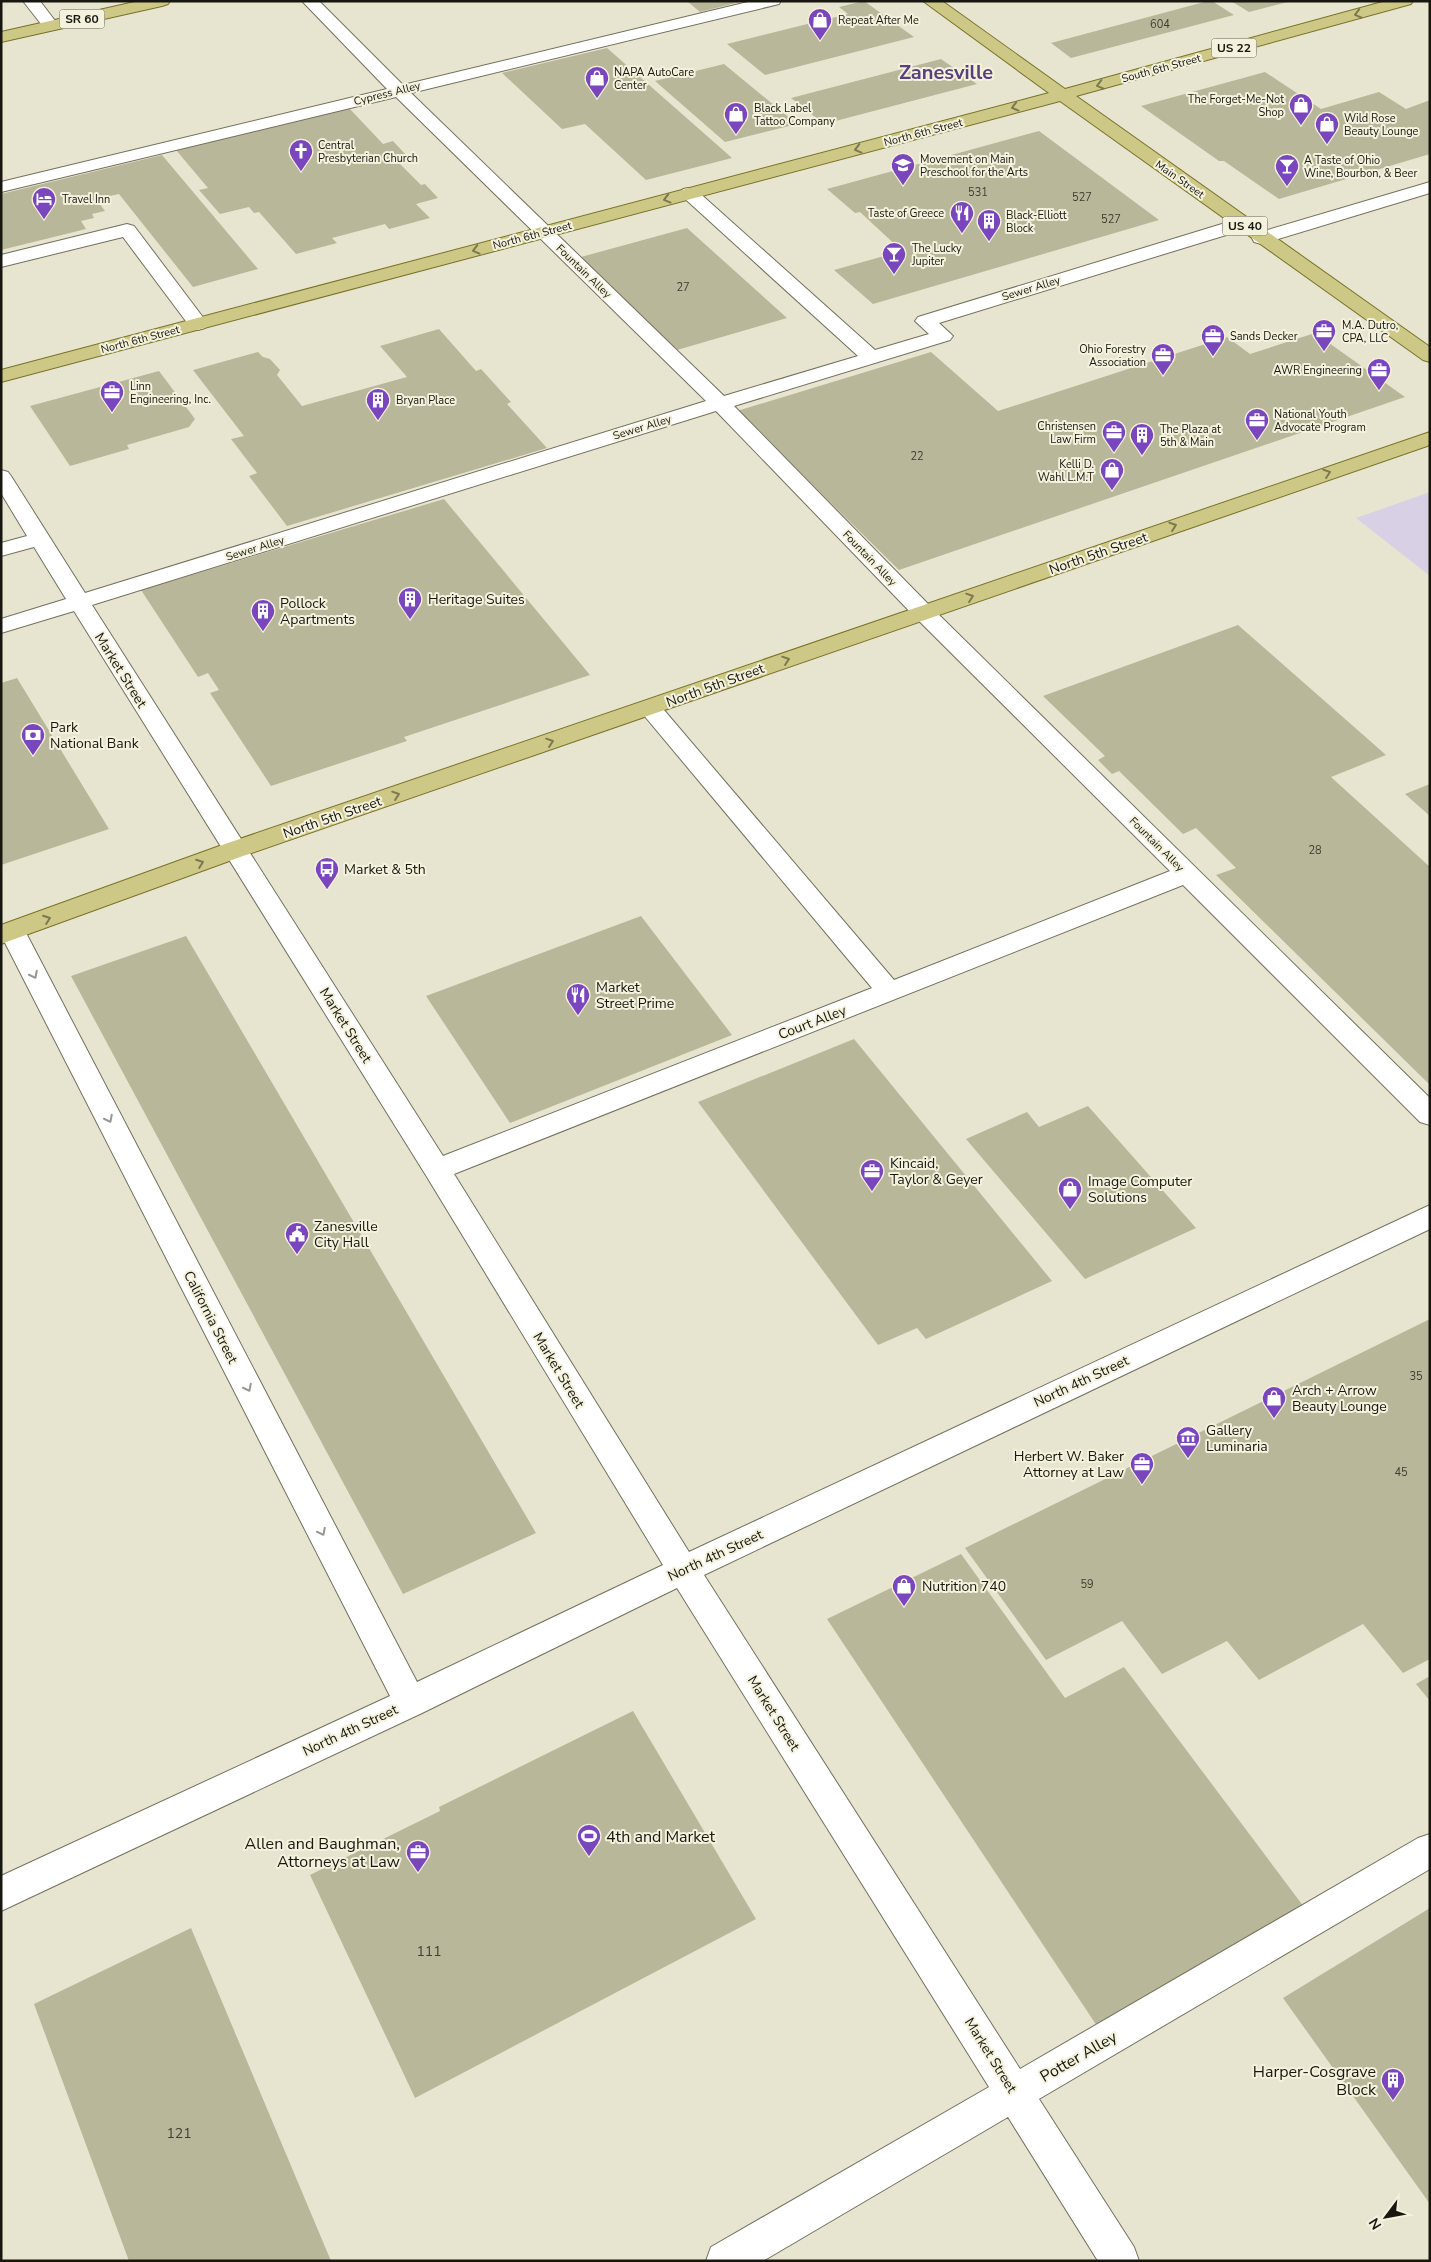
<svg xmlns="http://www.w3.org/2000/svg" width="1431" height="2262" font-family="'Nunito Sans',sans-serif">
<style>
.green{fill:#d8d1e6}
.building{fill:#b9b799}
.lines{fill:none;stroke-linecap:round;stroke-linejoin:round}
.minor-casing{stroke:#72715e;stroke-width:2}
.major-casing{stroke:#787228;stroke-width:2}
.minor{fill:#fff;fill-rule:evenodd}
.major{fill:#cec886;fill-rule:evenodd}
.oneway{stroke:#7c7850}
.oneway2{stroke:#979693}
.labels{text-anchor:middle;stroke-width:4;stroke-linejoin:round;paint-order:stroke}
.far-poi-label{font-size:11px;fill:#17160f;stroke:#f4f2dd;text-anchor:start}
.number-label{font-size:11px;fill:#403e32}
.far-street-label{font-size:11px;fill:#17160f;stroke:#f4f2dd}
.shield{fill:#f4f2dd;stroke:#59584d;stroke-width:1}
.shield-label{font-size:12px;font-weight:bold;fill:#17160f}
.street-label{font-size:14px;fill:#17160f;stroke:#f4f2dd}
.poi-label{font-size:14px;fill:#17160f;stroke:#f4f2dd;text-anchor:start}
.near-number-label{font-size:14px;fill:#403e32}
.near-poi-label{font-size:16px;fill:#17160f;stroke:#f4f2dd;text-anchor:end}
.near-street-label{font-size:16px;fill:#17160f;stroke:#f4f2dd}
.far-town-label{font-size:20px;font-weight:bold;fill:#58407d;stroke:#f4f2dd}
</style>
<rect width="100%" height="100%" fill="#e7e5d0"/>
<path class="green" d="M1430,492V576L1356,518Z"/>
<path class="building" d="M687,1H740V2L700,12Z
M864,1L914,37L765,75L727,44L848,14L839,7Z
M1208,1H1212L1234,15L1071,58L1051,43Z
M1231,1H1288V2L1249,12Z
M607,48L723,150L732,158L646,180L585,124L562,129L502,73Z
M941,59L977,84L824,124L791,98Z
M724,64L797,124L725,142L655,81Z
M1265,72L1321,109L1379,92L1406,109L1430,100V154L1279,199L1224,161H1219L1141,106Z
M349,108L383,144L393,141L407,156L395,159L421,185L425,184L438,198L416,204L430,218L389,229L385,224L332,238L337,243L296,254L259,212L254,213L249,207L220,214L199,190L208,188L176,150Z
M1039,131L1159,220L873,304L834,270L902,251L860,212L855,213L827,189Z
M162,155L258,269L193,287L119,194L96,199L105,211L92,214L94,218L81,221L86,229L1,250V194Z
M687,228L787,318L677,350L581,257Z
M439,329L476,371L481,369L511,402L507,404L547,448L287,526L249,476L257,473L231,439L244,436L193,370L258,352L263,357L270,359L280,370L277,375L302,406L407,377L380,346Z
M1315,333L1405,397L899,570L737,411L931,352L998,411L1227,337L1250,354Z
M159,371L195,419L189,427L127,445L129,449L70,466L30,406Z
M444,499L590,675L404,737L407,741L271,786L210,693L219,690L208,673L198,677L141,590Z
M1238,625L1386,755L1331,777L1430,867V1085L1216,875L1236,868L1196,828L1183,834L1119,771L1112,774L1098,760L1105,756L1043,696Z
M17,678L109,829L1,865V683Z
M1430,784V816L1405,794Z
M641,916L732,1035L510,1123L426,996Z
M186,936L536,1533L403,1594L71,976Z
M854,1039L1052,1281L926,1339L917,1328L878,1345L698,1102Z
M1088,1106L1196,1228L1085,1279L966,1139L1027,1112L1039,1127Z
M1430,1319V1659L1403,1673L1363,1624L1259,1680L1227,1641L1162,1674L1122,1621L1046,1660L965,1548Z
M961,1554L1065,1698L1124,1667L1304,1907L1097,2026L827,1619Z
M1430,1676V1701L1416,1684Z
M633,1711L756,1919L415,2098L310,1875L440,1811L439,1807Z
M1430,1908V2204L1283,1998Z
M191,1928L331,2261H129L34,2004Z"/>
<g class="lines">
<g class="minor-casing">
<path id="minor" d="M23,1H40L59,26L57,29H45Z
M302,1H319L403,85L752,1H781L779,4L411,93L724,396L858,356L683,197L680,193L683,189L689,188L695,189L875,350L929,334L915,321L918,317L1235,220L1242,218L1249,220L1251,224L1249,228L939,323L953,336L950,340L734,406L932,608L1430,1098V1125L1420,1122L1183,885L454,1174L689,1552L1430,1205V1229L704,1575L1020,2069L1418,1838L1430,1834V1869L1039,2099L1134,2247L1139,2261H1098L1008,2117L763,2261H706L711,2247L989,2087L677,1588L422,1713L1,1911V1876L390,1696L1,935L3,925L12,922L21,925L25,931L417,1682L663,1565L427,1177L74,611L1,633V619L66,599L34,547L1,556V543L27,536L1,493V470L8,472L11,476L85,593L706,401L396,97L1,192V182L387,89ZM716,411L916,618L1170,871L894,980L658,703L650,701L642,703L638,708L642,713L872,988L443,1156L92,605Z
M1430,182V193L1268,242L1261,244L1254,242L1252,238L1254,234Z
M127,224L134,226L205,320L208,324L205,328L198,330L191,328L123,237L1,267V255Z"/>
</g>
<g class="major-casing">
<path id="major" d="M139,1H170L168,4L162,6L1,42V32Z
M923,1H942L1065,89L1386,1H1413L1411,4L1076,96L1430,347V362L1423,360L1060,101L1,382V370L1049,93Z
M1430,432V445L243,856L1,944V925L225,844Z"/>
</g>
<use href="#minor" class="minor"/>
<use href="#major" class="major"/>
</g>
<defs><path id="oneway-chevron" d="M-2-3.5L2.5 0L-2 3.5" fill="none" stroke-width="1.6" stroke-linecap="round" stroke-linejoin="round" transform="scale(1.25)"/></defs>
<g class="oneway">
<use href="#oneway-chevron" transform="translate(1358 14) rotate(165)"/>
<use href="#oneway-chevron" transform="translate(1100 85) rotate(165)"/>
<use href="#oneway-chevron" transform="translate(1015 107) rotate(165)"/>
<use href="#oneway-chevron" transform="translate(858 149) rotate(165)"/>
<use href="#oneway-chevron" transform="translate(667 199) rotate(165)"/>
<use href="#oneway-chevron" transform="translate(476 250) rotate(165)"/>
<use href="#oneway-chevron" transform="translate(1327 473) rotate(-19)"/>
<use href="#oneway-chevron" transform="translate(1173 526) rotate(-19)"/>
<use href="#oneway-chevron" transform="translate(970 597) rotate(-19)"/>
<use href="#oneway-chevron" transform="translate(786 660) rotate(-19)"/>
<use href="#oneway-chevron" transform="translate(550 742) rotate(-19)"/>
<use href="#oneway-chevron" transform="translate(396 795) rotate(-19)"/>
<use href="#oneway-chevron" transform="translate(200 863) rotate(-20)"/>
<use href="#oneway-chevron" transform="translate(47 919) rotate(-20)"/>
</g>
<g class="oneway2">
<use href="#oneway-chevron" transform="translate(34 975) rotate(63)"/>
<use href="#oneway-chevron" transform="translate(109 1119) rotate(63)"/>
<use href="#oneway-chevron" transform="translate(248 1388) rotate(63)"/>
<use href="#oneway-chevron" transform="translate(322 1532) rotate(63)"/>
</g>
<defs>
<g id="shop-pin" transform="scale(1.25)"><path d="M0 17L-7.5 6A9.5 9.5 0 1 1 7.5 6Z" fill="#7a46bd" stroke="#f4f2dd"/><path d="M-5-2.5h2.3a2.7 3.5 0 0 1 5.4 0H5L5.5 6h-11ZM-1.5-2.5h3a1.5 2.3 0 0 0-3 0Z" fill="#fff"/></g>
<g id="church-pin" transform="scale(1.25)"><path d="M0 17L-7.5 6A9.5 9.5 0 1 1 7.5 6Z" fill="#7a46bd" stroke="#f4f2dd"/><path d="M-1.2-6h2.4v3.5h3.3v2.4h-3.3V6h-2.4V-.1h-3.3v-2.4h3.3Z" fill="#fff"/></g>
<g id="school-pin" transform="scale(1.25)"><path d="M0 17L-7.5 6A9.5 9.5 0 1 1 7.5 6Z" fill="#7a46bd" stroke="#f4f2dd"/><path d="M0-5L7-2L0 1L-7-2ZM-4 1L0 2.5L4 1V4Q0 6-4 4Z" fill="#fff"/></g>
<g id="bar-pin" transform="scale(1.25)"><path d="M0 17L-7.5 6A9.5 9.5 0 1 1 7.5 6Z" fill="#7a46bd" stroke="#f4f2dd"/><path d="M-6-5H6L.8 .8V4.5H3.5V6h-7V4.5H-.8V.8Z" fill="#fff"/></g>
<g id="hotel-pin" transform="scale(1.25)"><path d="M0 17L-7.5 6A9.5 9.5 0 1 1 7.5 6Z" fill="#7a46bd" stroke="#f4f2dd"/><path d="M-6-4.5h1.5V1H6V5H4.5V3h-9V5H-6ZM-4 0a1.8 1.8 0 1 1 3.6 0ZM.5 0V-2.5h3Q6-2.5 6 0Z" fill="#fff"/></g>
<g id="restaurant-pin" transform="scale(1.25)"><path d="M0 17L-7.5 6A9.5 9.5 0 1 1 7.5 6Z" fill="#7a46bd" stroke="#f4f2dd"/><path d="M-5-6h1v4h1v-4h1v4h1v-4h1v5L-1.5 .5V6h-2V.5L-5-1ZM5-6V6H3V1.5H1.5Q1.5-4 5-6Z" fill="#fff"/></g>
<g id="building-pin" transform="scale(1.25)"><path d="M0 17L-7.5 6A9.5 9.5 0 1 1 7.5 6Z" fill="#7a46bd" stroke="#f4f2dd"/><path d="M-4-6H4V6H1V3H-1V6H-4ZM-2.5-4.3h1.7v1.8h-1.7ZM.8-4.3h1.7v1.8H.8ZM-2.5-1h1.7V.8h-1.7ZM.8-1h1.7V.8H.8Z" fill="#fff"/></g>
<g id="office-pin" transform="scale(1.25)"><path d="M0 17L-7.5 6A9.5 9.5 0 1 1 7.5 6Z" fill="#7a46bd" stroke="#f4f2dd"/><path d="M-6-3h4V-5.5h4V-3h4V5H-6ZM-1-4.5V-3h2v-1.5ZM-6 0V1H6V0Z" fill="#fff"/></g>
<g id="bank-pin" transform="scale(1.25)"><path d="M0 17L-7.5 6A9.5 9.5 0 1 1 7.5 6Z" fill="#7a46bd" stroke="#f4f2dd"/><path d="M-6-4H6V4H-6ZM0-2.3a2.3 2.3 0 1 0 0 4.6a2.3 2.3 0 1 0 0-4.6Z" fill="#fff"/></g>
<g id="bus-pin" transform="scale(1.25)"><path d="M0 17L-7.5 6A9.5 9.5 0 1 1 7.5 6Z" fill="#7a46bd" stroke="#f4f2dd"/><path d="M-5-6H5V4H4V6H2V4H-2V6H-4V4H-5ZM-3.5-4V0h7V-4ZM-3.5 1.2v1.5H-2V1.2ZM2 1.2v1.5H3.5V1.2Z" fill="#fff"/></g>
<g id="civic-pin" transform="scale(1.25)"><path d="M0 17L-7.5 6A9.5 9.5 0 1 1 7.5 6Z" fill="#7a46bd" stroke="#f4f2dd"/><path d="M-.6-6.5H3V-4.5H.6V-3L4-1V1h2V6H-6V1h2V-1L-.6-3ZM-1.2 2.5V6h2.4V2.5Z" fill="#fff"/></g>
<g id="museum-pin" transform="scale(1.25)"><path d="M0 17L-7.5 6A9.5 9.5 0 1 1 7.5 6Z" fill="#7a46bd" stroke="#f4f2dd"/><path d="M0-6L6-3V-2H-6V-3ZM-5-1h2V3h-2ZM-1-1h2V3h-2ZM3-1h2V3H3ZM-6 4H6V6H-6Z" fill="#fff"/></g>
<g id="stadium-pin" transform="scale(1.25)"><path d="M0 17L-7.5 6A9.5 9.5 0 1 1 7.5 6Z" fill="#7a46bd" stroke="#f4f2dd"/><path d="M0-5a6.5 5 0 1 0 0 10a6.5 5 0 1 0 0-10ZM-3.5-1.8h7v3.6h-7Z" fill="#fff"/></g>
</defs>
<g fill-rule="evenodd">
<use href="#shop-pin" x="820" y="20"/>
<use href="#shop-pin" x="597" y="78"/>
<use href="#shop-pin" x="1301" y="105"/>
<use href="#shop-pin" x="736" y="114"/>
<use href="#shop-pin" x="1327" y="124"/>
<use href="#church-pin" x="301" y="151"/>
<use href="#school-pin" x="903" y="165"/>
<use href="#bar-pin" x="1287" y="166"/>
<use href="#hotel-pin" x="44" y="199"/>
<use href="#restaurant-pin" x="962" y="213"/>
<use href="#building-pin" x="989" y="221"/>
<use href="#bar-pin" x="894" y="254"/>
<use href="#office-pin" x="1324" y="331"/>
<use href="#office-pin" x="1213" y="336"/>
<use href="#office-pin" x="1163" y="355"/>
<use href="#office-pin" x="1379" y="370"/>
<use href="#office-pin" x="112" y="392"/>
<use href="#building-pin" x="378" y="400"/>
<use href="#office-pin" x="1257" y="420"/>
<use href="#office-pin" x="1114" y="432"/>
<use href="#building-pin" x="1142" y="435"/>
<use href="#shop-pin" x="1112" y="470"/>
<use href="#building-pin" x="410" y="599"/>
<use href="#building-pin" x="263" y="611"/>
<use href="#bank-pin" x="33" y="735"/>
<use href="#bus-pin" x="327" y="869"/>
<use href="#restaurant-pin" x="578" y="995"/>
<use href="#office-pin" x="872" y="1171"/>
<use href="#shop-pin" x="1070" y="1189"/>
<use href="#civic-pin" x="297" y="1234"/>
<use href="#shop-pin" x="1274" y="1398"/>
<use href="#museum-pin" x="1188" y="1438"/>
<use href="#office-pin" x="1142" y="1464"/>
<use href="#shop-pin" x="904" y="1586"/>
<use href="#stadium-pin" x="589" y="1836"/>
<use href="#office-pin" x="418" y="1852"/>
<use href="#building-pin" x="1393" y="2080"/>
</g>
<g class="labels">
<g class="far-poi-label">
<text x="838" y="24">Repeat After Me</text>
<text x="614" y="76">NAPA AutoCare<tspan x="614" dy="13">Center</tspan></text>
<text x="1284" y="103" text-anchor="end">The Forget-Me-Not<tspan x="1284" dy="13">Shop</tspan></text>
<text x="754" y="112">Black Label<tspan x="754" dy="13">Tattoo Company</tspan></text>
<text x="1344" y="122">Wild Rose<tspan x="1344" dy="13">Beauty Lounge</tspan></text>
<text x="318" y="149">Central<tspan x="318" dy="13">Presbyterian Church</tspan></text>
<text x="920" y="163">Movement on Main<tspan x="920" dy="13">Preschool for the Arts</tspan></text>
<text x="1304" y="164">A Taste of Ohio<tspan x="1304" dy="13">Wine, Bourbon, &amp; Beer</tspan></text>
<text x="62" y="203">Travel Inn</text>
<text x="944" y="217" text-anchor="end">Taste of Greece</text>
<text x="1006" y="219">Black-Elliott<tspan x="1006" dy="13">Block</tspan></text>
<text x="912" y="252">The Lucky<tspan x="912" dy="13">Jupiter</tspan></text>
<text x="1342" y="329">M.A. Dutro,<tspan x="1342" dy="13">CPA, LLC</tspan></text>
<text x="1230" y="340">Sands Decker</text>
<text x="1146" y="353" text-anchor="end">Ohio Forestry<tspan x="1146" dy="13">Association</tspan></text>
<text x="1362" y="374" text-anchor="end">AWR Engineering</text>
<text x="130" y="390">Linn<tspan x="130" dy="13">Engineering, Inc.</tspan></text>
<text x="396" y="404">Bryan Place</text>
<text x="1274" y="418">National Youth<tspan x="1274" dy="13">Advocate Program</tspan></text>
<text x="1096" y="430" text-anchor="end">Christensen<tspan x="1096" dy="13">Law Firm</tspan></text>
<text x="1160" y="433">The Plaza at<tspan x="1160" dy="13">5th &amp; Main</tspan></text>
<text x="1094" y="468" text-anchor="end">Kelli D.<tspan x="1094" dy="13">Wahl L.M.T</tspan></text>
</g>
<g class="number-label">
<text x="1160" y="28">604</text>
<text x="978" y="196">531</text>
<text x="1082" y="201">527</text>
<text x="1111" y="223">527</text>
<text x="683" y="291">27</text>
<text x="917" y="460">22</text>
<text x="1315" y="854">28</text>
<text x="1416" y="1380">35</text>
<text x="1401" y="1476">45</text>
<text x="1087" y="1588">59</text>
</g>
<g class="far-street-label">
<text transform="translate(1161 68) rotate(-15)" y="4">South 6th Street</text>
<text transform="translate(387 93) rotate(-14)" y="4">Cypress Alley</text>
<text transform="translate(923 132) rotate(-15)" y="4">North 6th Street</text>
<text transform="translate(1180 179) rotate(35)" y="4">Main Street</text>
<text transform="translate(532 235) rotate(-15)" y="4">North 6th Street</text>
<text transform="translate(584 271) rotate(44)" y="4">Fountain Alley</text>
<text transform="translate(1031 288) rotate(-17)" y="4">Sewer Alley</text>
<text transform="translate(140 339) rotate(-15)" y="4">North 6th Street</text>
<text transform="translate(642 427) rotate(-17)" y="4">Sewer Alley</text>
<text transform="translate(255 548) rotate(-17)" y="4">Sewer Alley</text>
<text transform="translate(870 558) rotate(46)" y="4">Fountain Alley</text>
<text transform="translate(1157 844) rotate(45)" y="4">Fountain Alley</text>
</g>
<g class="shield">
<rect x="59.5" y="9.5" width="45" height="19" rx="4"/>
<rect x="1211.5" y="38.5" width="45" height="19" rx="4"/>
<rect x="1222.5" y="216.5" width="45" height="19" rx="4"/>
</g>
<g class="shield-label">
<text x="82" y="23">SR 60</text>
<text x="1234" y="52">US 22</text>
<text x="1245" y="230">US 40</text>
</g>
<g class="street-label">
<text transform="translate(1098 553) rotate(-19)" y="5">North 5th Street</text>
<text transform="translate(121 670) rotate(58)" y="5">Market Street</text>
<text transform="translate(715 685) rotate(-20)" y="5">North 5th Street</text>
<text transform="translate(332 817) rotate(-19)" y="5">North 5th Street</text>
<text transform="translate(812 1022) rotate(-21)" y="5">Court Alley</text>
<text transform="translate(346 1025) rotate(58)" y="5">Market Street</text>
<text transform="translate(211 1317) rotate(63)" y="5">California Street</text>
<text transform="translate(559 1370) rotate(59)" y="5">Market Street</text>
<text transform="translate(1081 1381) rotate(-25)" y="5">North 4th Street</text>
<text transform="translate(715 1555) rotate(-25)" y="5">North 4th Street</text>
<text transform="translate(774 1713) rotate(58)" y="5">Market Street</text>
<text transform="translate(350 1730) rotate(-25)" y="5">North 4th Street</text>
<text transform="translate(991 2055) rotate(58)" y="5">Market Street</text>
</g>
<g class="poi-label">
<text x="428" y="604">Heritage Suites</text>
<text x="280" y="608">Pollock<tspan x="280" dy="16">Apartments</tspan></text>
<text x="50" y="732">Park<tspan x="50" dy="16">National Bank</tspan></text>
<text x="344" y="874">Market &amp; 5th</text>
<text x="596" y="992">Market<tspan x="596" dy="16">Street Prime</tspan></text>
<text x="890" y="1168">Kincaid,<tspan x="890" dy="16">Taylor &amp; Geyer</tspan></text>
<text x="1088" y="1186">Image Computer<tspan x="1088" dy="16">Solutions</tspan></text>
<text x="314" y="1231">Zanesville<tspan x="314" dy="16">City Hall</tspan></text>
<text x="1292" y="1395">Arch + Arrow<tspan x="1292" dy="16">Beauty Lounge</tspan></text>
<text x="1206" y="1435">Gallery<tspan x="1206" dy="16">Luminaria</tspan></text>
<text x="1124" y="1461" text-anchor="end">Herbert W. Baker<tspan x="1124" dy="16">Attorney at Law</tspan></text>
<text x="922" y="1591">Nutrition 740</text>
</g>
<g class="near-number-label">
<text x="429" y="1956">111</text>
<text x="179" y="2138">121</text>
</g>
<g class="near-poi-label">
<text x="606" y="1842" text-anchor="start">4th and Market</text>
<text x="400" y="1849">Allen and Baughman,<tspan x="400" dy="18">Attorneys at Law</tspan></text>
<text x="1376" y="2077">Harper-Cosgrave<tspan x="1376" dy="18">Block</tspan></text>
</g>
<g class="near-street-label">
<text transform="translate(1078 2056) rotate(-30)" y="6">Potter Alley</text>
</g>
<g class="far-town-label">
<text x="946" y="79">Zanesville</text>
</g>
</g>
<rect width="1431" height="2262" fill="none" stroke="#17160f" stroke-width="5"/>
<g transform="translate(1386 2217) rotate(238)" stroke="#f4f2dd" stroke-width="4" paint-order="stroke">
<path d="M0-4L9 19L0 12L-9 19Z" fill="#17160f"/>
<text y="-8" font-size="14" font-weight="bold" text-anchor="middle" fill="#17160f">N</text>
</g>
</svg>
